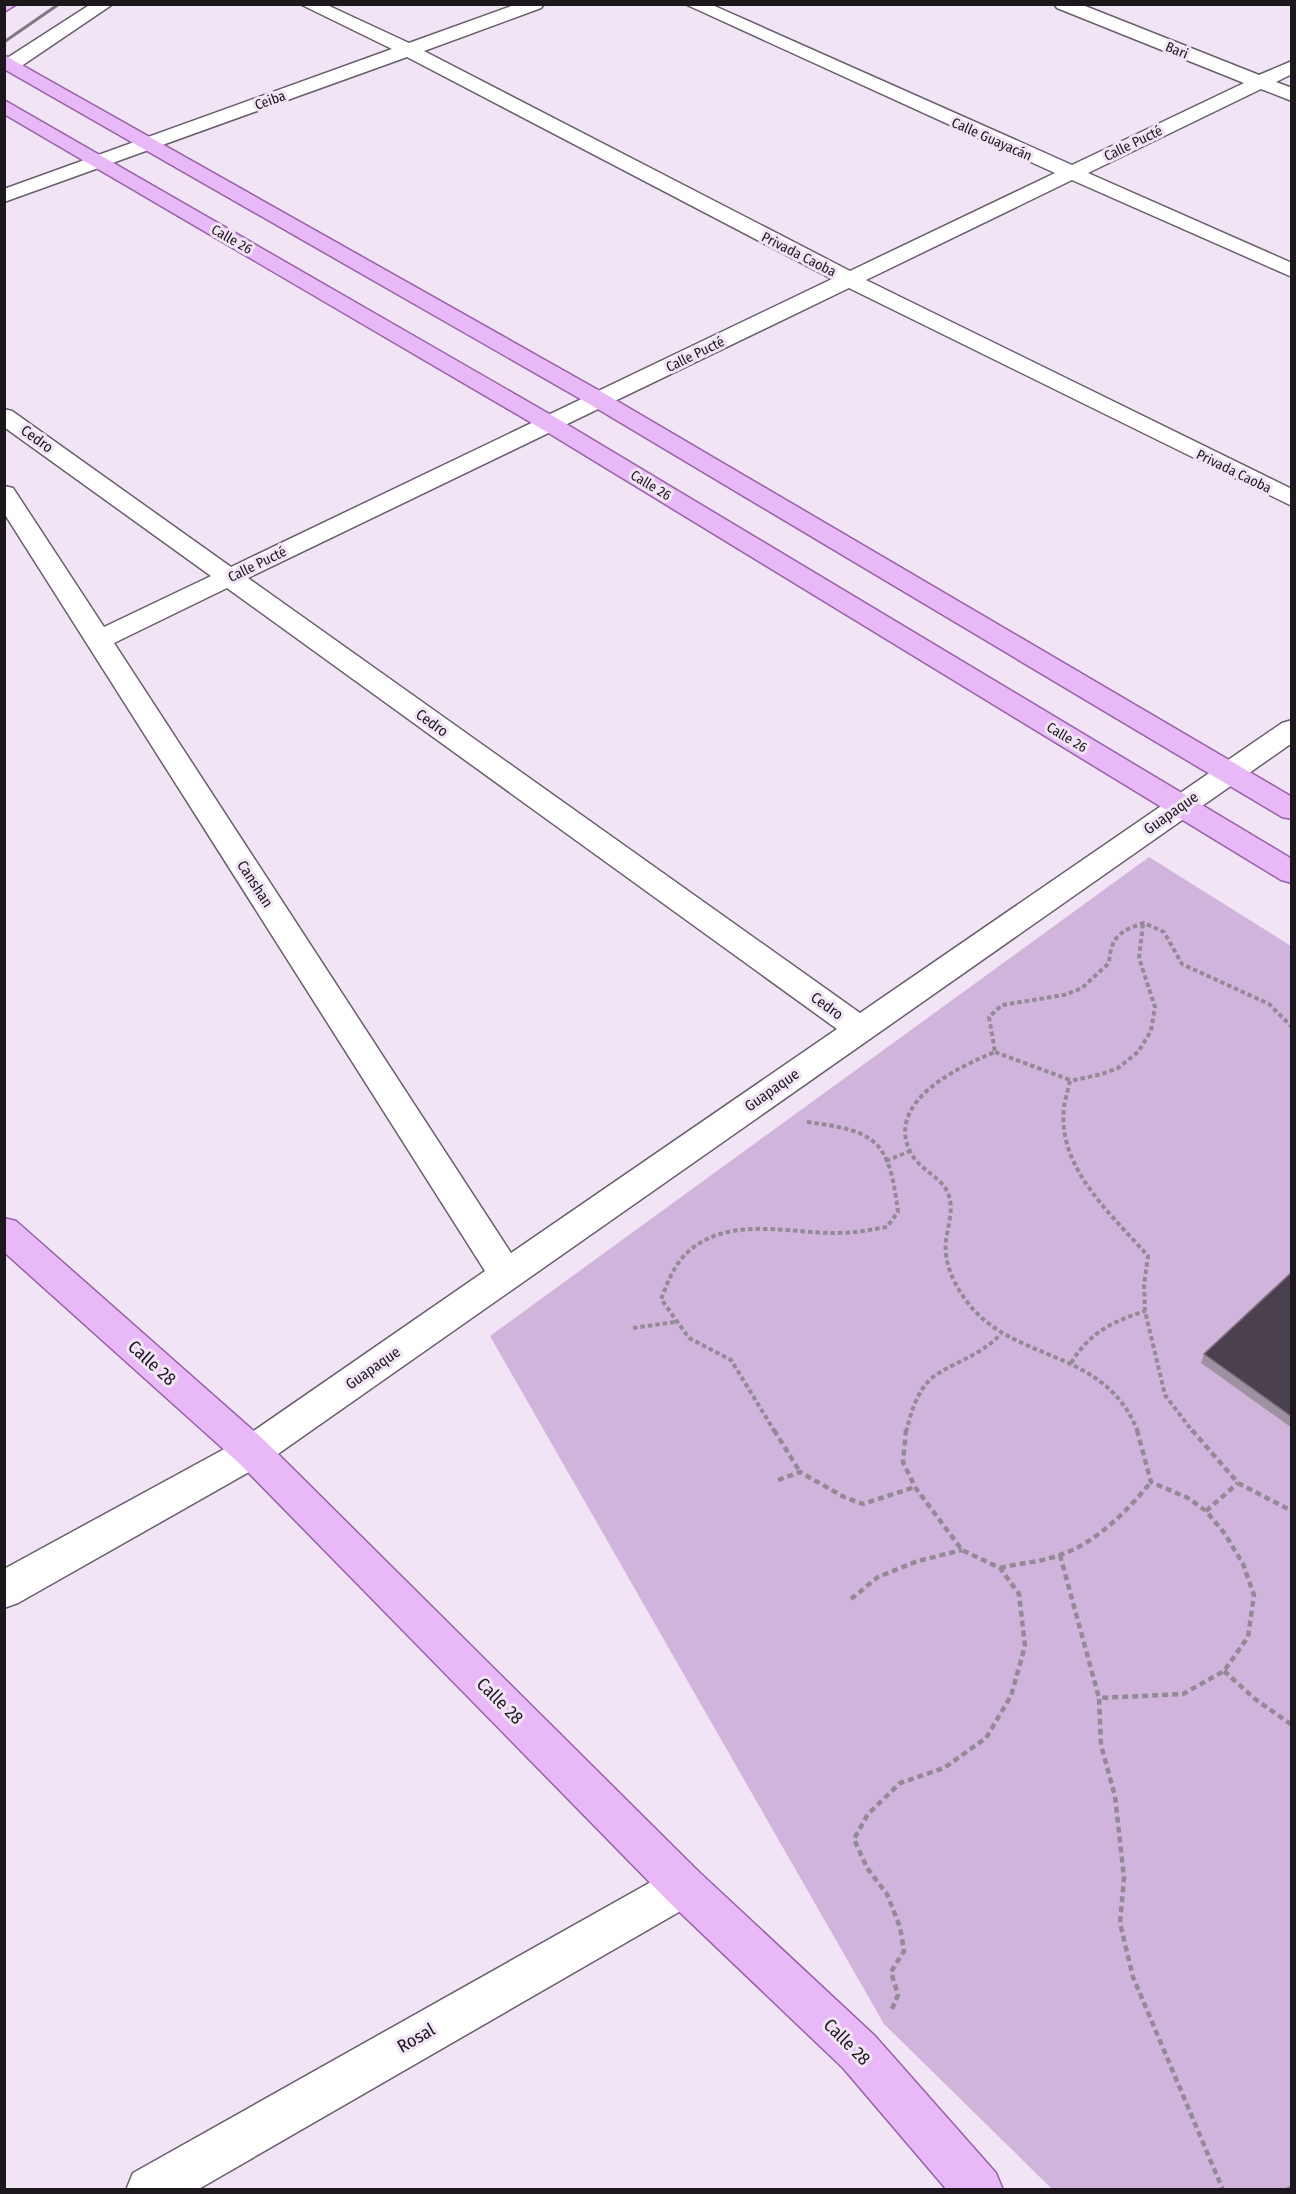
<svg xmlns="http://www.w3.org/2000/svg" width="1296" height="2194" font-family="'Fira Sans Condensed',sans-serif">
<style>
.green{fill:#d1b4db}
.lines{fill:none;stroke-linecap:round;stroke-linejoin:round}
.minor-casing{stroke:#695e6d;stroke-width:3}
.major-casing{stroke:#9661a7;stroke-width:3}
.path-far1{stroke:#938a96;stroke-width:4;stroke-dasharray:4.5 3;stroke-linecap:butt}
.path{stroke:#938a96;stroke-width:4.5;stroke-dasharray:6 4;stroke-linecap:butt}
.minor{fill:#fff;fill-rule:evenodd}
.major{fill:#e8b8f7;fill-rule:evenodd}
.rail{stroke:#807883;stroke-width:3}
.wall{fill:#9e92a2}
.building{fill:#4b404e;stroke:#7d7180;stroke-width:1.5}
.labels{text-anchor:middle;stroke-width:6;stroke-linejoin:round;paint-order:stroke}
.far-street-label{font-size:14px;fill:#1b171d;stroke:#f1e4f5}
.street-label{font-size:15px;fill:#1b171d;stroke:#f1e4f5}
.near-street-label{font-size:18px;fill:#1b171d;stroke:#f1e4f5}
</style>
<rect width="100%" height="100%" fill="#f1e4f5"/>
<path class="green" d="M1149,857L1291,946V2189H1052L884,2024L490,1336Z"/>
<g class="lines">
<g class="minor-casing">
<path id="minor" d="M91,4H113L17,69H4V60Z
M300,4H325L409,43L517,4H544L541,8L424,51L850,271L1055,173L685,4H710L1072,165L1244,83L1057,8L1054,4H1080L1259,75L1292,61V74L1276,82L1292,88V101L1261,89L1088,173L1292,263V277L1072,180L866,280L1292,489V506L849,288L248,578L860,1013L1282,723L1292,720V743L265,1463L18,1603L4,1608V1569L239,1441L485,1271L4,513V486L13,488L104,627L211,576L4,427V409L12,411L231,567L832,279L407,57L4,202V189L392,49ZM227,588L837,1029L511,1253L114,643Z
M683,1864L698,1871L705,1886L698,1901L197,2190H126L133,2173Z"/>
</g>
<g class="major-casing">
<path id="major" d="M4,4H17L4,12Z
M4,55L607,395L1292,797V819L1282,817L591,405L4,69Z
M4,100L558,419L1292,859V883L1281,880L542,429L4,114Z
M4,1218L16,1221L265,1441L698,1871L875,2036L996,2173L1003,2190H947L843,2068L668,1901L239,1463L4,1252Z"/>
</g>
<path class="path-far1" d="M1143,924L1139,958L1155,1007L1151,1031L1138,1052L1118,1068L1102,1074L1070,1081C1068,1090 1065,1099 1064,1108C1057,1168 1112,1215 1148,1256L1144,1285L1145,1311L1165,1395L1193,1432
M995,1052L1070,1080
M886,1161L910,1151
M633,1328L675,1322
M1071,1363C1090,1332 1112,1322 1145,1311
M775,1432L731,1360L689,1338L661,1299C668,1282 674,1264 689,1251C729,1216 788,1233 836,1233C853,1233 870,1230 887,1227L898,1212C889,1140 877,1131 807,1122
M906,1432C911,1413 917,1390 933,1377C957,1360 977,1358 1001,1334
M1138,1432C1105,1347 1015,1364 968,1303C955,1286 943,1263 946,1240C948,1224 955,1208 947,1191C939,1176 921,1170 912,1155C882,1103 958,1067 995,1052L989,1017L1002,1005L1064,995L1082,988L1109,963C1111,936 1120,931 1144,923L1164,932L1182,964L1269,1004L1292,1027"/>
<path class="path" d="M774,1430L800,1472
M1137,1430L1151,1482L1188,1498L1206,1511L1225,1534L1243,1564L1254,1595L1248,1637L1224,1671L1183,1694L1099,1698L1101,1745L1115,1796L1124,1878L1120,1923L1133,1977L1223,2190
M1192,1430L1238,1483L1292,1511
M778,1480L800,1472L844,1497L863,1504L915,1487
M1206,1511L1238,1483
M1060,1555L1099,1698
M1000,1568C1020,1563 1041,1562 1060,1555C1096,1543 1127,1511 1151,1482
M851,1599L878,1577L918,1561L962,1550
M1224,1671L1255,1699L1292,1725
M892,2009L898,1995L891,1972L904,1951L900,1927L887,1894L867,1868L854,1839L868,1814L900,1783L944,1768L986,1738L1011,1696L1025,1646L1019,1594L1000,1568L962,1550L915,1487L903,1462L906,1430
M1287,2190L1292,2187"/>
<use href="#minor" class="minor"/>
<use href="#major" class="major"/>
<path class="rail" d="M4,42L59,4"/>
</g>
<path class="wall" d="M1292,1272V1428L1201,1363L1204,1354Z"/>
<path class="building" d="M1292,1272V1417L1204,1354Z"/>
<g class="labels">
<g class="far-street-label">
<text transform="translate(1177 50) rotate(22)" y="5">Bari</text>
<text transform="translate(270 100) rotate(-20)" y="5">Ceiba</text>
<text transform="translate(992 139) rotate(24)" y="5">Calle Guayacán</text>
<text transform="translate(1133 143) rotate(-26)" y="5">Calle Pucté</text>
<text transform="translate(232 239) rotate(30)" y="5">Calle 26</text>
<text transform="translate(799 254) rotate(27)" y="5">Privada Caoba</text>
<text transform="translate(695 354) rotate(-26)" y="5">Calle Pucté</text>
<text transform="translate(1234 471) rotate(26)" y="5">Privada Caoba</text>
<text transform="translate(651 485) rotate(31)" y="5">Calle 26</text>
<text transform="translate(257 564) rotate(-26)" y="5">Calle Pucté</text>
<text transform="translate(1067 737) rotate(31)" y="5">Calle 26</text>
</g>
<g class="street-label">
<text transform="translate(37 439) rotate(36)" y="5">Cedro</text>
<text transform="translate(432 723) rotate(36)" y="5">Cedro</text>
<text transform="translate(1171 813) rotate(-35)" y="5">Guapaque</text>
<text transform="translate(255 884) rotate(57)" y="5">Canshan</text>
<text transform="translate(827 1006) rotate(36)" y="5">Cedro</text>
<text transform="translate(772 1090) rotate(-35)" y="5">Guapaque</text>
<text transform="translate(373 1368) rotate(-35)" y="5">Guapaque</text>
</g>
<g class="near-street-label">
<text transform="translate(152 1363) rotate(42)" y="6">Calle 28</text>
<text transform="translate(500 1701) rotate(45)" y="6">Calle 28</text>
<text transform="translate(416 2038) rotate(-30)" y="6">Rosal</text>
<text transform="translate(847 2042) rotate(45)" y="6">Calle 28</text>
</g>
</g>
<rect width="1296" height="2194" fill="none" stroke="#1b171d" stroke-width="12"/>
</svg>
